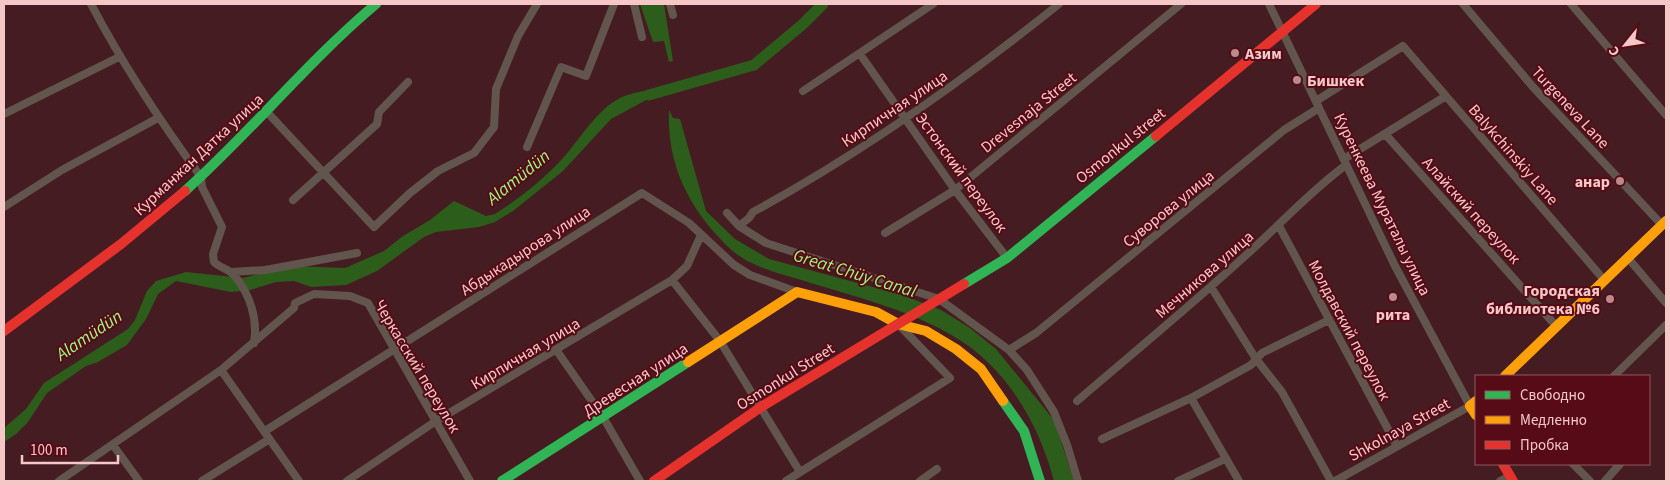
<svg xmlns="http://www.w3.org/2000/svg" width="1670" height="485" font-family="'Source Sans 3',sans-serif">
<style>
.water{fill:#2d5d1b}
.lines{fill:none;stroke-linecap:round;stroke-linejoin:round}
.river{stroke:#2d5d1b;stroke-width:11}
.street{stroke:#62554e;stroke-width:8}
.fast{stroke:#30b455;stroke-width:10}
.slow{stroke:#ff9f0a;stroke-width:10}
.jam{stroke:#e5322d;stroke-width:10}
.poi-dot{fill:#b88b8d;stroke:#560b16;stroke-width:2}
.labels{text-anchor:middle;stroke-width:4;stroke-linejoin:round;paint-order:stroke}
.poi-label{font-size:16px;font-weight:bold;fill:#f6c7c7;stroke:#560b16;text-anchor:start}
.street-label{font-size:16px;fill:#f6c7c7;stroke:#560b16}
.water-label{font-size:18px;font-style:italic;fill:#99f880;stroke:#560b16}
</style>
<rect width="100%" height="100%" fill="#451c22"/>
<path class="water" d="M640,4H664L673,61L669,62L664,41L653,42Z
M663,87L664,95L650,98L611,119L563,171L513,211L495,222L479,227L436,232L424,237L377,271L346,285L311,287L294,281L276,282L250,290L231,292L176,281L158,294L146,319L127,345L98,362L86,366L47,393L28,422L16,434L4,442V428L26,409L44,383L128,329L135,320L147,291L156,281L186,272L243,278L292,266L345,268L384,251L403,236L430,220L454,201L486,216L495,214C520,198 543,180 563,158C581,138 597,109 622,97C634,92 650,90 663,87Z
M669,110L673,118L680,119L706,211L735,239L769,259L902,295L941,310L970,328L996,349L1054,420L1074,481H1054C1039,424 1006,366 953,336C909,310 860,298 811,283C789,276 765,271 744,259C732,252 722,241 713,231C683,196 667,157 669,110Z"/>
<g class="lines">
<path class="river" d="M649,95L754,65L803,24L823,4"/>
<path class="street" d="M91,4C123,65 160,121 201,177L202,187L222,227L213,254L214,262C220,268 229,269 234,275C250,294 258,319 254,343
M634,4L642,37
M670,4L673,15
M1269,4L1395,266L1470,406L1335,481
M1463,4L1533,87L1662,225
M1571,4L1666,115
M860,54L955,190L1007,258
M803,91L933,4
M1316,101L1403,46L1605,281
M267,112L374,227L410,193L438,171L474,153L494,127L496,89L518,36L537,4
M4,114L119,57
M1386,135L1557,327
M527,147L561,67L586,76L614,4
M1344,159L1446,96
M293,200L377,124L379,112L408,82
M4,207L62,170L158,118
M727,213L739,226L766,243L939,299L1009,350L1027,370L1054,412L1067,445L1078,481
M739,226L749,218L753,212C862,153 963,81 1059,4
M1279,226L1397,446
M885,233L955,190L1181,4
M1628,258L1666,303
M231,272L265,270L357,253
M672,280L720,341L800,472
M1211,287L1256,359L1282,392L1331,481
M1009,350L1036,333L1284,130L1319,108
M557,351L603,417L640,481
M221,370L299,481
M1614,376L1666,325
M1191,398L1239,481
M1077,401C1133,353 1190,306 1245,256C1279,226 1309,192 1346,165
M265,431L642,193L689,223L734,265L750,275L797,292
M1102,439L1191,398L1251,365L1262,353L1329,320
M113,445L139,481
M1573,464L1590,481
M59,481L221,370L294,308L295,303L314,294L350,296L368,303L470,481
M202,481L268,440
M347,481L436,421L672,280L687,266L701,235
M786,481L950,378L899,325
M920,481L937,469
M1178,481L1225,459
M1500,481L1510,476
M1605,481L1620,464"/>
<path class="fast" d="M185,191C252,131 308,61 376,4
M964,284L1007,258L1156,136
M1003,401L1024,431L1040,481
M502,481L688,362"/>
<path class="slow" d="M688,362L797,292L876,312L898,324L926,331L956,349L981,369L1003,401
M1505,376L1666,221
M1476,401L1470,406L1476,415"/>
<path class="jam" d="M1156,136L1316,4
M4,331L121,244L185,191
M1503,464L1513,481
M654,481L761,407L964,284"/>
</g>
<g class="poi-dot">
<circle cx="1235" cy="53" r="5"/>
<circle cx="1297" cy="80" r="5"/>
<circle cx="1620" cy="181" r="5"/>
<circle cx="1393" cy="297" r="5"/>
<circle cx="1610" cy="299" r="5"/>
</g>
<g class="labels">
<g class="poi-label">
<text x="1245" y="59">Азим</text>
<text x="1307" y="86">Бишкек</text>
<text x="1610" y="187" text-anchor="end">анар</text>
<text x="1600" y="296" text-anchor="end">Городская<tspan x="1600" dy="18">библиотека №6</tspan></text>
<text x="1393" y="320" text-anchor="middle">рита</text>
</g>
<g class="street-label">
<text transform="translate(1571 107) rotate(47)" y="6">Turgeneva Lane</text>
<text transform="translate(894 108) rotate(-34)" y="6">Кирпичная улица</text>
<text transform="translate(1028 112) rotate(-39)" y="6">Drevesnaja Street</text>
<text transform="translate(1120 145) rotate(-39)" y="6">Osmonkul street</text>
<text transform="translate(198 154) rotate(-43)" y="6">Курманжан Датка улица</text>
<text transform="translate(1514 154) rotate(49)" y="6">Balykchinskiy Lane</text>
<text transform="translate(962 172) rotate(54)" y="6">Эстонский переулок</text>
<text transform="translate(1383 204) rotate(64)" y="6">Куренкеева Мураталы улица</text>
<text transform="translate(1168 208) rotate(-39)" y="6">Суворова улица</text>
<text transform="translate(1472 210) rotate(48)" y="6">Алайский переулок</text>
<text transform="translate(525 250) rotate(-33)" y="6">Абдыкадырова улица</text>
<text transform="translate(1204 274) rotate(-41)" y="6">Мечникова улица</text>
<text transform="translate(1350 330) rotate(62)" y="6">Молдавский переулок</text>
<text transform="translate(525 353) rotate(-31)" y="6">Кирпичная улица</text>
<text transform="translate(418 366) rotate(59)" y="6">Черкасский переулок</text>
<text transform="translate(785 376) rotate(-32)" y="6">Osmonkul Street</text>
<text transform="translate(635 379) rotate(-33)" y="6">Древесная улица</text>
<text transform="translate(1399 429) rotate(-29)" y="6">Shkolnaya Street</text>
</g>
<g class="water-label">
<text transform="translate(518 177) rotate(-39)" y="6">Alamüdün</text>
<text transform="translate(855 273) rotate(17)" y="6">Great Chüy Canal</text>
<text transform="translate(89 335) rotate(-34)" y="6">Alamüdün</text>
</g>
</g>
<rect width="1670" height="485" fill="none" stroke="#f6c7c7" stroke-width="10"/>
<rect x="1475" y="375" width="175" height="90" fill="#560b16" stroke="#96565d"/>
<rect x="1485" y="391" width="25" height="8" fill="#30b455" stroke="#96565d"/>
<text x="1520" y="400" font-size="15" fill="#f6c7c7">Свободно</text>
<rect x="1485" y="416" width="25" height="8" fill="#ff9f0a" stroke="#96565d"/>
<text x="1520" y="425" font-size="15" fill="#f6c7c7">Медленно</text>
<rect x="1485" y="441" width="25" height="8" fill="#e5322d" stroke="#96565d"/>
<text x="1520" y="450" font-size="15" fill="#f6c7c7">Пробка</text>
<g transform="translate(1625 45) rotate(240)" stroke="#560b16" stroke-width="4" paint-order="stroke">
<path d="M0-4L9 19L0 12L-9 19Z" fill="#f6c7c7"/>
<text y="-8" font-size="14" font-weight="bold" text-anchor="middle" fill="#f6c7c7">С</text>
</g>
<path d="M22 455v8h96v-8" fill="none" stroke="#f6c7c7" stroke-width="2.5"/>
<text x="30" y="455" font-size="15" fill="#f6c7c7" stroke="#560b16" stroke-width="4" paint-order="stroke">100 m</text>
</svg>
